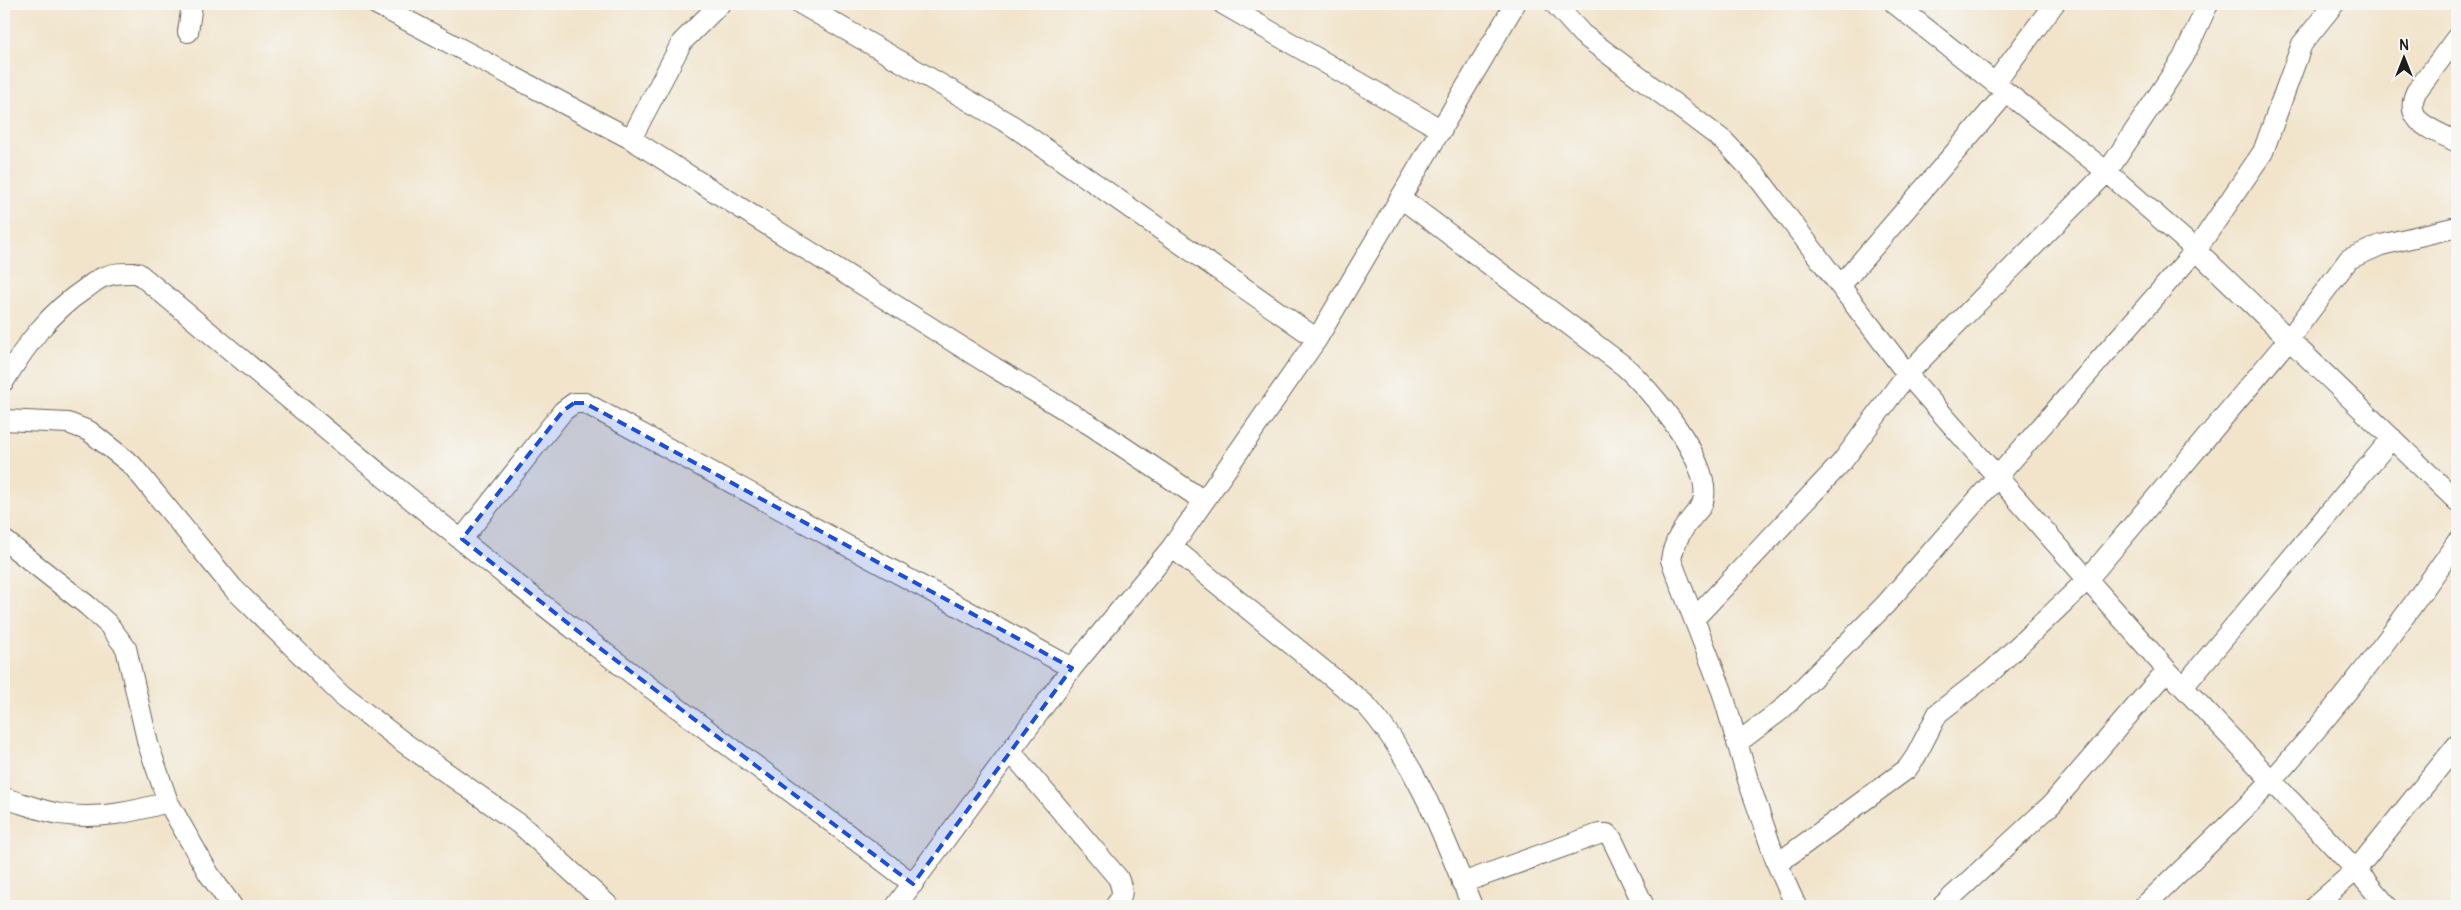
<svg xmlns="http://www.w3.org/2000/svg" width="2461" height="910" font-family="Pangolin,sans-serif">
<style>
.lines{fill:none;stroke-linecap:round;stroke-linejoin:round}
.minor-casing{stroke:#676259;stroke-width:22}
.minor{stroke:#fff;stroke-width:20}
.marked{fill:#1d4ed8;fill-opacity:0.2;stroke:#1d4ed8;stroke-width:4;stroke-dasharray:10 6;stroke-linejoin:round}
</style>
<rect width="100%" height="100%" fill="#f6f6f2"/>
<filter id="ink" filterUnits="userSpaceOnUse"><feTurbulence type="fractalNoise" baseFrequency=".02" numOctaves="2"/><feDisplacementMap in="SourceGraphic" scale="10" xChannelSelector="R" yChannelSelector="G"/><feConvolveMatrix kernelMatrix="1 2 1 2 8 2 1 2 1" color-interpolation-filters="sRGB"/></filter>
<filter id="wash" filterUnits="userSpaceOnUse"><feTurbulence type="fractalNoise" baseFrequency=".0096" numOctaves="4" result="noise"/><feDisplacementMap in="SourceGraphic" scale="20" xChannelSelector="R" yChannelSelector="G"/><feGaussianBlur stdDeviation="1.12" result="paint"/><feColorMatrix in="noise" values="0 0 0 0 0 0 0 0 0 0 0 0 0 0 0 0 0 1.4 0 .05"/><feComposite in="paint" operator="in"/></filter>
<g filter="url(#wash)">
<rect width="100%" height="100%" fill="#f1e4cb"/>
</g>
<g filter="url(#ink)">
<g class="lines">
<g class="minor-casing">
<path id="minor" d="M376,4L631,139L995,368L1092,426L1204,501
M801,4L1013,126L1317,339
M1223,4L1442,130
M1555,4L1582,34L1724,141L1756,175L1907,374L2167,670L2356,870L2387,906
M1895,4L2107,172L2196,250L2457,501
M188,32L192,4
M2457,37L2416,92C2402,123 2435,130 2457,142
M1995,83L2054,4
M631,139L682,42L720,4
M1401,198L1624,366C1649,388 1718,468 1702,504C1701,508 1696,512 1693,516C1682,530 1674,541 1671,560L1722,691L1748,780L1777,864L1796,906
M1840,286L2006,93
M4,381C26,345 49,313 85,289C91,285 97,279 104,277C115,272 127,273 138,273C287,397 435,522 588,640C695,723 806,801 913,884
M4,420L68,423L89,431L132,465L233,588L342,695L403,742L522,826L609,906
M462,539L563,411L574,403H585L1072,668
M4,540L88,606L108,624L126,648L148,744L168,802L209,874L232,906
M1172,547L1366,705C1416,761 1444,837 1472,906
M1695,618L1842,462L1907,374L2107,172L2183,58L2208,4
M2183,687L2392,438
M1737,743L1781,710L1885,605L2196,250L2263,152L2302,44L2334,4
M1011,752L1118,878C1123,890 1124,896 1115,906
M4,798C22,803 41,811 60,814C98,820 132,812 168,802
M1777,864L1907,769L1916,756L1938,713L1991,672L2087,580L2289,339L2349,259L2381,245L2457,227
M1462,883L1599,834H1607L1612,839L1644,906
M896,906L1072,668L1172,547L1317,339L1515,4
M1942,906L2052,804L2167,670
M2144,906C2187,865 2231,824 2271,781C2340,706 2400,625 2457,542
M2315,906L2356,870L2457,745"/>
</g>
<use href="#minor" class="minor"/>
</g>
</g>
<path class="marked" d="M574,403H585L1072,668L913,884L589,640L462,539L563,411Z"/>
<rect width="2461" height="910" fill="none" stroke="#f6f6f2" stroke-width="20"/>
<g transform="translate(2404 58)" stroke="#f6f6f2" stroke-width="4" paint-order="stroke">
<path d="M0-4L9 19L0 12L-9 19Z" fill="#1c1c1c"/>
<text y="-8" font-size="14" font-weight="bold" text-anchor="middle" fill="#1c1c1c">N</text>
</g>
</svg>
